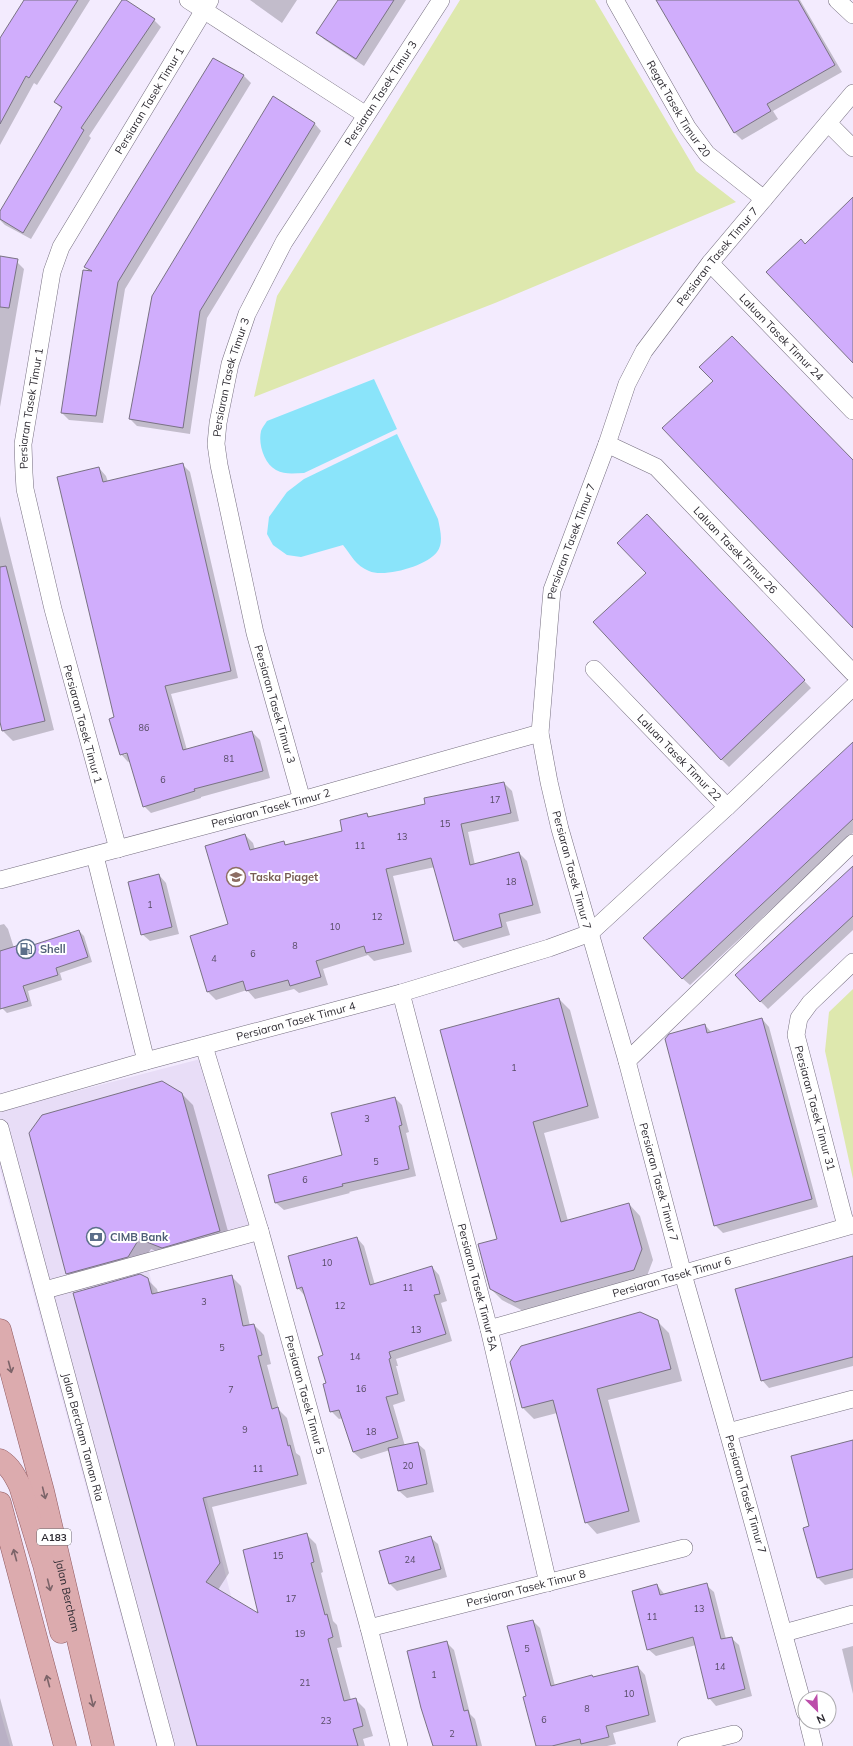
<svg xmlns="http://www.w3.org/2000/svg" width="853" height="1746" font-family="Mulish,sans-serif">
<style>
.built{fill:#e8ddf7}
.green{fill:#dee8ae}
.water{fill:#8ae4fa}
.shadow{fill:#0003;fill-rule:evenodd}
.building{fill:#d0adfc;stroke:#797283}
.lines{fill:none;stroke-linecap:round;stroke-linejoin:round}
.minor-casing{stroke:#756e7f;stroke-width:18}
.primary-casing{stroke:#8f595f;stroke-width:23}
.minor{stroke:#fff;stroke-width:17}
.primary{stroke:#dcabae;stroke-width:22}
.oneway{stroke:#7c6469}
.labels{text-anchor:middle;stroke-width:4;stroke-linejoin:round;paint-order:stroke}
.number-label{font-size:9px;fill:#564b64}
.shield{fill:#fff;stroke:#6c6a6f;stroke-width:1}
.shield-label{font-size:10px;font-weight:bold;fill:#2d2a31}
.street-label{font-size:11px;fill:#2d2a31;stroke:#fff}
.education-label{font-size:11px;font-weight:bold;fill:#785e54;stroke:#fff;text-anchor:start}
.service-label{font-size:11px;font-weight:bold;fill:#4e5e75;stroke:#fff;text-anchor:start}
</style>
<rect width="100%" height="100%" fill="#f3ebfe"/>
<path class="built" d="M208,1057L255,1236L148,1268L269,1746H156L0,1169V1111Z
M0,1711L10,1746H0Z"/>
<path class="green" d="M460,0H595L696,171L736,202L495,303L254,397L277,296Z
M853,989V1179L825,1051L829,1012Z"/>
<path class="water" d="M374,379L397,429L304,473C295,473 285,475 276,470C264,463 258,444 261,431C262,428 265,424 267,421Z
M397,434L438,519C440,529 444,543 437,552C427,566 384,578 369,571C356,566 351,555 343,545L301,557L287,555L273,545L267,534L269,517L287,492L304,479Z"/>
<path class="shadow" d="M25,0H90L37,85L34,83L0,145V40Z
M124,0L154,20L161,27L89,136L91,138L31,239L5,225L0,220V213L62,109L55,102Z
M250,0H297L282,23Z
M339,0H406L364,66L325,40L317,33Z
M658,0H800L842,72L773,111L778,119L742,140L734,132Z
M243,75L251,83L125,289L103,423L69,420L62,413L91,272L86,267Z
M314,123L321,131L207,318L190,434L137,426L130,419Z
M0,258L17,262L24,269L0,407Z
M182,464L190,472L238,678L171,694L187,750L252,732L260,740L270,778L201,797V798L151,813L144,806L130,761L128,762L121,754L115,718L99,468L106,476L108,482ZM132,752L124,755V753Z
M0,516L54,730L13,741L3,731L0,718Z
M655,523L811,688L729,767L721,759L647,573Z
M853,744V833L690,985L682,978Z
M504,783L512,791L519,821L468,832L475,865L519,853L527,861L541,913L506,922L510,935L463,948L455,940L435,867L393,876L412,952L374,961L368,955L323,969L328,985L299,993L294,989L255,999L247,990L216,1000L208,992L191,936L229,925L245,835L253,843L255,850L283,842L287,846L344,832L367,814L370,818L427,805Z
M853,867V930L768,1009L736,976Z
M159,875L166,883L179,934L150,941L142,934Z
M4,924L8,929L14,948L29,943L32,946L79,931L84,936L92,962L60,973L62,980L28,991L32,1006L7,1013L2,1008L0,1002V925Z
M559,999L570,1010L599,1118L544,1133L568,1221L629,1204L640,1216L653,1260L645,1281L527,1313L502,1300L491,1289L498,1240Z
M762,1019L769,1027L818,1207L723,1233L715,1225L705,1025L712,1033Z
M182,1094L193,1105L231,1242L174,1258L151,1249L139,1268L78,1285L67,1273Z
M395,1098L402,1105L409,1132L406,1133L416,1176L349,1192L350,1193L284,1210L276,1203L269,1176L343,1156Z
M357,1238L364,1246L375,1285L432,1267L439,1275L447,1301L441,1303L452,1341L396,1359L398,1366H396L405,1401L393,1405L405,1446L417,1443L425,1450L434,1492L407,1498L399,1491L390,1450L361,1459L353,1452L343,1418L339,1419L331,1411L324,1356L305,1296L298,1288Z
M853,1257V1366L769,1388L762,1380Z
M231,1276L241,1286L250,1326L254,1325L264,1335L271,1364L267,1365L279,1410L287,1418L296,1453L300,1456L307,1484L212,1507L229,1573L218,1590L260,1615L306,1534L316,1544L323,1572L321,1573L333,1621L337,1625L342,1647L337,1648L351,1700L355,1699L365,1709L373,1736L363,1739L365,1746H197L74,1293L147,1279L157,1289L158,1293Z
M657,1321L669,1333L682,1381L608,1400L640,1522L597,1534L586,1522L557,1413L534,1419L523,1408L511,1362Z
M853,1441V1578L825,1585L818,1578L810,1527Z
M430,1537L438,1544L447,1577L397,1591L390,1584Z
M657,1585L665,1595L706,1585L714,1592L726,1639L731,1638L739,1645L752,1696L716,1706L709,1698L696,1645L656,1656L648,1649Z
M533,1621L540,1628L555,1686L638,1667L645,1675L656,1722L613,1733L616,1744L607,1746H537L527,1697Z
M446,1642L454,1650L470,1714L475,1719L482,1746H433Z
M853,1646V1694L842,1649Z
M0,1698L13,1746H0Z"/>
<path class="building" d="M24,0H78L29,78L26,76L0,124V38Z
M122,0H126L155,19L81,128L84,130L23,233L0,219V211L62,107L54,102Z
M338,0H394L356,59L316,33Z
M656,0H798L835,65L767,104L771,111L734,133Z
M213,58L244,75L118,282L96,416L61,413L83,270L92,271L84,267Z
M273,96L315,123L200,311L183,428L129,419L152,296Z
M853,197V363L766,272L801,239L805,244Z
M0,256L18,259L9,308L0,307Z
M732,336L853,460V628L662,428L713,381L699,367Z
M183,463L231,671L165,686L183,750L252,731L263,771L194,789L195,791L143,807L127,753L120,755L109,719L114,717L57,477L99,467L103,482Z
M647,514L805,680L721,760L593,622L646,573L617,543Z
M6,566L45,721L2,731L0,722V567Z
M853,742V819L682,979L643,938Z
M504,782L511,813L461,824L470,865L519,852L533,905L499,914L502,927L454,941L431,858L386,869L404,944L366,953L364,946L316,961L321,977L290,986L288,980L246,991L243,981L207,992L190,936L228,924L205,846L245,834L250,850L284,841L285,845L342,831L340,820L367,813L368,817L425,804L424,798Z
M853,866V916L760,1002L735,975Z
M159,874L172,927L141,935L128,882Z
M79,930L88,957L56,968L58,975L23,986L28,1001L0,1009V951L29,942L30,946Z
M559,998L588,1106L533,1122L561,1222L629,1203L642,1249L634,1270L515,1302L490,1289L478,1244L497,1239L440,1030Z
M762,1018L812,1199L714,1226L665,1039L669,1034L705,1024L707,1033Z
M162,1081L182,1093L220,1231L162,1248L139,1239L128,1257L66,1274L29,1133L42,1115Z
M395,1097L402,1125L399,1126L409,1169L342,1184L343,1186L275,1203L268,1175L342,1155L331,1113Z
M357,1237L370,1285L432,1266L440,1294L434,1295L446,1334L389,1352L391,1358L389,1359L398,1394L386,1397L398,1438L353,1452L339,1410L330,1412L323,1384L326,1383L318,1357L323,1355L302,1287L297,1289L288,1256Z
M853,1256V1357L761,1381L735,1289Z
M140,1274L148,1278L152,1294L232,1275L243,1326L254,1324L262,1355L258,1356L272,1409L278,1407L288,1446L290,1445L298,1475L203,1498L220,1563L206,1582L258,1613L243,1550L307,1533L314,1562L311,1563L325,1615L327,1614L333,1637L328,1639L344,1701L356,1698L363,1726L353,1729L358,1746H197L73,1293Z
M640,1312L658,1320L671,1369L597,1389L629,1511L585,1523L553,1400L522,1408L510,1362L521,1346Z
M853,1440V1569L817,1578L803,1528L809,1526L791,1456Z
M418,1442L427,1484L398,1491L388,1448Z
M431,1536L441,1569L389,1584L379,1551Z
M707,1583L721,1639L732,1637L745,1689L708,1699L693,1637L647,1650L632,1591L657,1584L660,1595Z
M533,1620L551,1686L592,1675L593,1677L638,1666L649,1715L606,1726L609,1737L581,1744L580,1739L552,1746H536L523,1697L526,1696L507,1626Z
M447,1641L464,1711L468,1710L477,1746H433L421,1708L407,1651Z"/>
<g class="lines">
<g class="minor-casing">
<g id="minor">
<path d="M188,0L366,115"/>
<path id="s1" d="M615,0L687,127L707,154L764,199"/>
<path d="M837,0L853,15"/>
<path d="M828,123L853,148"/>
<path id="s2" d="M710,263L853,411"/>
<path id="s3" d="M607,444L656,467L853,673"/>
<path id="s4" d="M594,669L727,807L853,687"/>
<path id="s5" d="M302,800L255,633L219,465L216,444L218,423L230,364L247,314L284,242L441,0"/>
<path id="s6" d="M118,849L53,609L25,489L24,473L23,444L52,272L61,247L210,0"/>
<path d="M95,856L146,1061"/>
<path id="s7" d="M0,880L302,800L540,733"/>
<path id="s8" d="M401,993L489,1329L548,1583"/>
<path id="s9" d="M204,1046L260,1231L369,1628L399,1746"/>
<path d="M627,1061L853,843"/>
<path id="s10" d="M0,1103L146,1061L401,993L549,948L590,933L727,807"/>
<path id="s11" d="M0,1128L166,1746"/>
<path d="M846,1226L796,1035L799,1018L810,1003L853,962"/>
<path d="M45,1290L260,1231"/>
<path id="s12" d="M489,1329L853,1225"/>
<path d="M728,1432L853,1399"/>
<path id="s13" d="M369,1628L684,1548"/>
<path d="M784,1633L853,1614"/>
<path id="s14" d="M805,1712L728,1432L683,1274L627,1061L560,829L549,782L540,733L552,590L607,444L627,384L644,351L710,263L853,93"/>
<path d="M808,1722L814,1746"/>
<path d="M686,1746L734,1734"/>
</g>
</g>
<g class="primary-casing">
<g id="primary">
<path id="s15" d="M0,1330L43,1491L103,1746"/>
<path d="M0,1460C10,1466 15,1476 20,1486L44,1565L61,1632"/>
<path d="M0,1503L65,1746"/>
</g>
</g>
<use href="#minor" class="minor"/>
<use href="#primary" class="primary"/>
</g>
<defs><path id="oneway-shaft" d="M-6 0H5M1.5-3L5.5 0L1.5 3" fill="none" stroke-width="1.6" stroke-linecap="round" stroke-linejoin="round"/></defs>
<g class="oneway">
<use href="#oneway-shaft" transform="translate(10 1367) rotate(75)"/>
<use href="#oneway-shaft" transform="translate(44 1493) rotate(76)"/>
<use href="#oneway-shaft" transform="translate(15 1555) rotate(-105)"/>
<use href="#oneway-shaft" transform="translate(49 1585) rotate(76)"/>
<use href="#oneway-shaft" transform="translate(48 1681) rotate(-105)"/>
<use href="#oneway-shaft" transform="translate(92 1701) rotate(77)"/>
</g>
<defs>
<g id="school-ring" transform="scale(1)"><circle r="9.5" fill="#fff" stroke="#8d6e63" stroke-width="1.5"/><path d="M0-5L7-2L0 1L-7-2ZM-4 1L0 2.5L4 1V4Q0 6-4 4Z" fill="#8d6e63"/></g>
<g id="fuel-ring" transform="scale(1)"><circle r="9.5" fill="#fff" stroke="#5c6f8a" stroke-width="1.5"/><path d="M-5.5-6h7V0h2V4h1.3V-2.5L3-4.5l.8-.8L6-3V5H2.5V1h-1V6h-7ZM-4.2-4.7v3.2H.2V-4.7Z" fill="#5c6f8a"/></g>
<g id="bank-ring" transform="scale(1)"><circle r="9.5" fill="#fff" stroke="#5c6f8a" stroke-width="1.5"/><path d="M-6-4H6V4H-6ZM0-2.3a2.3 2.3 0 1 0 0 4.6a2.3 2.3 0 1 0 0-4.6Z" fill="#5c6f8a"/></g>
</defs>
<g fill-rule="evenodd">
<use href="#school-ring" x="236" y="877"/>
<use href="#fuel-ring" x="26" y="949"/>
<use href="#bank-ring" x="96" y="1237"/>
</g>
<g class="labels">
<g class="number-label">
<text x="144" y="731">86</text>
<text x="229" y="762">81</text>
<text x="163" y="783">6</text>
<text x="495" y="803">17</text>
<text x="445" y="827">15</text>
<text x="402" y="840">13</text>
<text x="360" y="849">11</text>
<text x="511" y="885">18</text>
<text x="150" y="908">1</text>
<text x="377" y="920">12</text>
<text x="335" y="930">10</text>
<text x="295" y="949">8</text>
<text x="253" y="957">6</text>
<text x="214" y="962">4</text>
<text x="514" y="1071">1</text>
<text x="367" y="1122">3</text>
<text x="376" y="1165">5</text>
<text x="305" y="1183">6</text>
<text x="327" y="1266">10</text>
<text x="408" y="1291">11</text>
<text x="204" y="1305">3</text>
<text x="340" y="1309">12</text>
<text x="416" y="1333">13</text>
<text x="222" y="1351">5</text>
<text x="355" y="1360">14</text>
<text x="361" y="1392">16</text>
<text x="231" y="1393">7</text>
<text x="245" y="1433">9</text>
<text x="371" y="1435">18</text>
<text x="408" y="1469">20</text>
<text x="258" y="1472">11</text>
<text x="278" y="1559">15</text>
<text x="410" y="1563">24</text>
<text x="291" y="1602">17</text>
<text x="699" y="1612">13</text>
<text x="652" y="1620">11</text>
<text x="300" y="1637">19</text>
<text x="527" y="1652">5</text>
<text x="720" y="1670">14</text>
<text x="434" y="1678">1</text>
<text x="305" y="1686">21</text>
<text x="629" y="1697">10</text>
<text x="587" y="1712">8</text>
<text x="544" y="1723">6</text>
<text x="326" y="1724">23</text>
<text x="452" y="1737">2</text>
</g>
<rect class="shield" x="37" y="1529" width="34" height="16" rx="3"/>
<g class="shield-label">
<text x="54" y="1541">A183</text>
</g>
<g class="street-label">
<text dy="4" stroke="none"><textPath href="#s5" startOffset="759">Persiaran Tasek Timur 3</textPath></text>
<text dy="4" stroke="none"><textPath href="#s6" startOffset="789">Persiaran Tasek Timur 1</textPath></text>
<text dy="4" stroke="none"><textPath href="#s1" startOffset="126">Regat Tasek Timur 20</textPath></text>
<text dy="4" stroke="none"><textPath href="#s14" startOffset="1534">Persiaran Tasek Timur 7</textPath></text>
<text dy="4" stroke="none"><textPath href="#s2" startOffset="103">Laluan Tasek Timur 24</textPath></text>
<text dy="4" stroke="none"><textPath href="#s5" startOffset="435">Persiaran Tasek Timur 3</textPath></text>
<text dy="4" stroke="none"><textPath href="#s6" startOffset="453">Persiaran Tasek Timur 1</textPath></text>
<text dy="4" stroke="none"><textPath href="#s14" startOffset="1210">Persiaran Tasek Timur 7</textPath></text>
<text dy="4" stroke="none"><textPath href="#s3" startOffset="169">Laluan Tasek Timur 26</textPath></text>
<text transform="translate(275 704) rotate(74)" y="4">Persiaran Tasek Timur 3</text>
<text transform="translate(83 724) rotate(75)" y="4">Persiaran Tasek Timur 1</text>
<text dy="4" stroke="none"><textPath href="#s4" startOffset="123">Laluan Tasek Timur 22</textPath></text>
<text dy="4" stroke="none"><textPath href="#s7" startOffset="280">Persiaran Tasek Timur 2</textPath></text>
<text transform="translate(572 870) rotate(75)" y="4">Persiaran Tasek Timur 7</text>
<text dy="4" stroke="none"><textPath href="#s10" startOffset="307">Persiaran Tasek Timur 4</textPath></text>
<text transform="translate(815 1108) rotate(75)" y="4">Persiaran Tasek Timur 31</text>
<text transform="translate(659 1182) rotate(75)" y="4">Persiaran Tasek Timur 7</text>
<text dy="4" stroke="none"><textPath href="#s12" startOffset="190">Persiaran Tasek Timur 6</textPath></text>
<text dy="4" stroke="none"><textPath href="#s8" startOffset="304">Persiaran Tasek Timur 5A</textPath></text>
<text dy="4" stroke="none"><textPath href="#s9" startOffset="363">Persiaran Tasek Timur 5</textPath></text>
<text dy="4" stroke="none"><textPath href="#s11" startOffset="320">Jalan Bercham Taman Ria</textPath></text>
<text transform="translate(746 1494) rotate(74)" y="4">Persiaran Tasek Timur 7</text>
<text dy="4" stroke="none"><textPath href="#s13" startOffset="162">Persiaran Tasek Timur 8</textPath></text>
<text dy="4" stroke="none"><textPath href="#s15" startOffset="274">Jalan Bercham</textPath></text>
</g>
<g class="education-label">
<text x="250" y="881">Taska Piaget</text>
</g>
<g class="service-label">
<text x="40" y="953">Shell</text>
<text x="110" y="1241">CIMB Bank</text>
</g>
</g>
<g transform="translate(817 1710) rotate(156)"><circle r="19" fill="#ffffff" stroke="#abaaad"/>
<path d="M0-3L7 15L0 10L-7 15Z" fill="#bc4daa"/>
<text y="-6" font-size="11" font-weight="bold" text-anchor="middle" fill="#2d2a31">N</text>
</g>
</svg>
